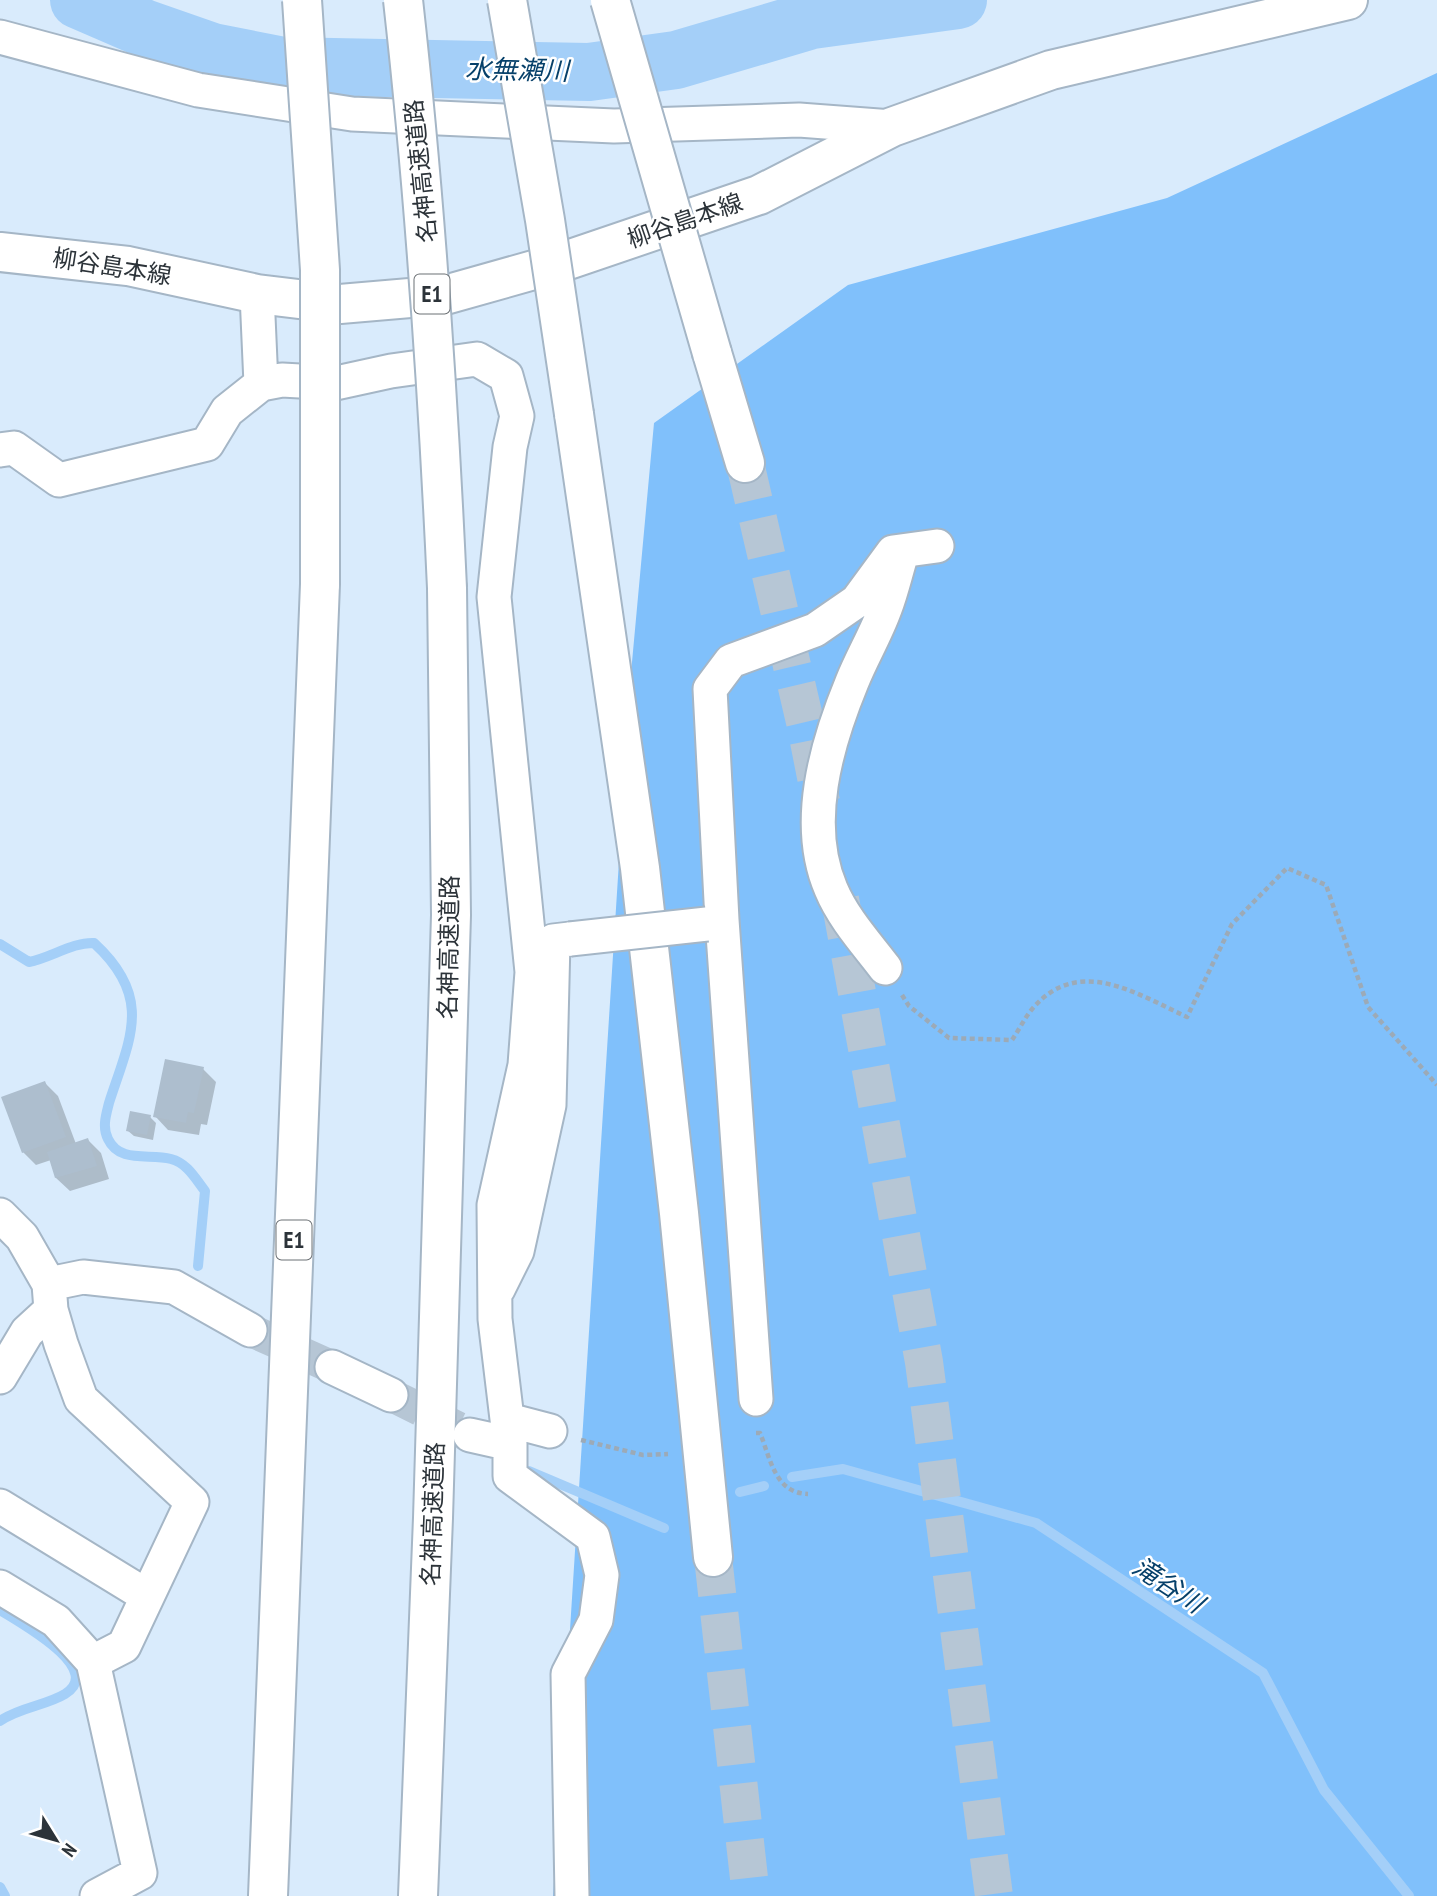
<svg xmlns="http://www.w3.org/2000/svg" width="1437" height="1896" font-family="'PT Sans Narrow','Noto Sans JP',sans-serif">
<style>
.green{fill:#80c0fb}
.shadow{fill:#0003}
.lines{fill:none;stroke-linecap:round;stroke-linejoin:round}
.stream{stroke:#a4cff8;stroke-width:10}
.river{stroke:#a4cff8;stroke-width:58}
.building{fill:#adbece}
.minor-tunnel{stroke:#b6c6d5;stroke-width:33;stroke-dasharray:33 17;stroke-linecap:butt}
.highway-tunnel{stroke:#b6c6d5;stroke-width:38;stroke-dasharray:38 19;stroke-linecap:butt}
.minor-casing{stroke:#a5b6c6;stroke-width:37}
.major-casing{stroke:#a5b6c6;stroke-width:42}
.highway-casing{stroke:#a5b6c6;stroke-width:42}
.path{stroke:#9caab7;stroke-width:4.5;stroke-dasharray:5 3.5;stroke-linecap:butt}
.minor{stroke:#fff;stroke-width:33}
.major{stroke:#fff;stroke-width:38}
.highway{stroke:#fff;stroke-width:38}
.minor-bridge-casing{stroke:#a5b6c6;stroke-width:37;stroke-linecap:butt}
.highway-bridge-casing{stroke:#a5b6c6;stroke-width:42;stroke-linecap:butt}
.minor-bridge{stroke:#fff;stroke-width:33}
.highway-bridge{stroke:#fff;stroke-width:38}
.labels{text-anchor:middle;stroke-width:5;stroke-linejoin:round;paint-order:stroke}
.shield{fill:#fff;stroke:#6b7074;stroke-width:2}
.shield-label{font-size:23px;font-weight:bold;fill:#2c3339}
.street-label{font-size:24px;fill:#2c3339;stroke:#fff}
.water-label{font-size:26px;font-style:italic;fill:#06406a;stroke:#fff}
</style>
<rect width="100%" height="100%" fill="#d9ebfc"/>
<path class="green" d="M1437,73V1896H553L631,673L654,423L848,285L1167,198Z"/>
<path class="shadow" d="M203,1069L216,1082L207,1125L201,1124L199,1135L168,1130L155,1116Z
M45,1083L58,1096L76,1144L88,1140L101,1153L109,1179L70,1191L56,1178L51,1160L36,1165L23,1152Z
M150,1117L156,1123L153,1140L134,1136L127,1130Z"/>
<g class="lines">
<path class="stream" d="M0,944L29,962C50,958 73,942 94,943C154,998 130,1038 109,1103C106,1115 102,1127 108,1139C120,1164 149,1153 171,1159C187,1163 195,1178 205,1191L198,1266
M529,1471L664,1528
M792,1477L843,1469L1036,1523L1263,1673L1324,1790L1409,1896
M740,1492L764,1486
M0,1610C19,1622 106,1669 65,1694C45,1706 20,1707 0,1721
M0,1887L5,1896"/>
<path class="river" d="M79,0L146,29L212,52L283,66L589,72L676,60L812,20L958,0"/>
</g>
<path class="building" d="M165,1059L204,1067L194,1113L188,1112L186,1123L153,1117Z
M45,1081L66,1137L22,1153L1,1097Z
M130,1111L151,1115L147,1135L126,1131Z
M88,1138L97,1166L55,1178L47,1152Z"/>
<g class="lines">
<path class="minor-tunnel" d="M250,1330L332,1367
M391,1395L458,1428"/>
<path class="highway-tunnel" d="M745,463L806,726L821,802
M840,899L924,1362L994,1896
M713,1557L751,1896"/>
<g class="minor-casing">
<path id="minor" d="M0,37L198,90L352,114L614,126L799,120L892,127
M257,294L261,384L282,380L336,383L391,371L477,359L506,376L517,416L510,447L494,597L532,972L525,1065L494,1205L495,1319L510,1444
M0,450L14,448L59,480L207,444L227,411L261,384
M885,968C866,943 843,918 831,889C803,824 826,745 852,682C862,657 876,634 885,609C892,591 896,572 902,553
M0,1215L22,1237L49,1284L83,1277L174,1287L250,1330
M49,1284L51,1310L61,1344L81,1399L192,1502L124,1646L93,1662L140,1873L97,1896
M498,1289L517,1251L549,1105L553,941L570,939
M332,1367L391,1395
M0,1377L27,1332L51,1310
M756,1399L722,920L710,689L731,661L815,630L857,601L893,552L937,546
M508,1420L550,1431
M470,1435L510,1444V1476L593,1537L602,1575L596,1620L568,1674L572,1896
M0,1506L147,1596
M0,1587L56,1621L93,1662"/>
</g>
<g class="major-casing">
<path id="major" d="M0,252L128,266L257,294L340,304L445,295L562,262L759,195L892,127L1051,70L1348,0"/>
</g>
<g class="highway-casing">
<path id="highway" d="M712,353L745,463
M574,414L640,868L679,1213L713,1557
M268,1896L320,584
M418,1896L433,1518L451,915L447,588"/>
</g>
<path class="path" d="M902,995L909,1006L949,1038L1012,1040C1019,1030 1025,1017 1033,1008C1079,955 1137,994 1187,1017L1232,924L1287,868L1326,885L1368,1007L1437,1085
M756,1433H760C771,1460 775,1493 808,1494
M581,1440L643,1455L668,1454"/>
<use href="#minor" class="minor"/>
<use href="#major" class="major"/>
<use href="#highway" class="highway"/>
<g class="minor-bridge-casing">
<path id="minor-bridge" d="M570,939L707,924"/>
</g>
<g class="highway-bridge-casing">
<path id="highway-bridge" d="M302,0L320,270V584
M403,0C425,196 438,391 447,588
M507,0L545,220L574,414
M610,0L712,353"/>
</g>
<use href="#minor-bridge" class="minor-bridge"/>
<use href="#highway-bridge" class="highway-bridge"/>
</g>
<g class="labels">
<g class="shield">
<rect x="414.5" y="274.5" width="35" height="39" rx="5"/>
<rect x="276.5" y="1220.5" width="35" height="39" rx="5"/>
</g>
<g class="shield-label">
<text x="432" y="302">E1</text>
<text x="294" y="1248">E1</text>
</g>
<g class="street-label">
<text transform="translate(421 171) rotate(-96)" y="8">名神高速道路</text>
<text transform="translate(685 221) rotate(-19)" y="8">柳谷島本線</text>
<text transform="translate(112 267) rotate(9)" y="8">柳谷島本線</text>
<text transform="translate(449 947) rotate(-89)" y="8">名神高速道路</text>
<text transform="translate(433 1514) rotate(-88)" y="8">名神高速道路</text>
</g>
<g class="water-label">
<text transform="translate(517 70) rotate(1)" y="9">水無瀬川</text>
<text transform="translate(1168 1585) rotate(33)" y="9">滝谷川</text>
</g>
</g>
<g transform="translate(56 1840) rotate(127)" stroke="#ffffff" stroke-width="5" paint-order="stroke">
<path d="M0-5L12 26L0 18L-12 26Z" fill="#2c3339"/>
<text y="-10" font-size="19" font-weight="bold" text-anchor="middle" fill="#2c3339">N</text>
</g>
</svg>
